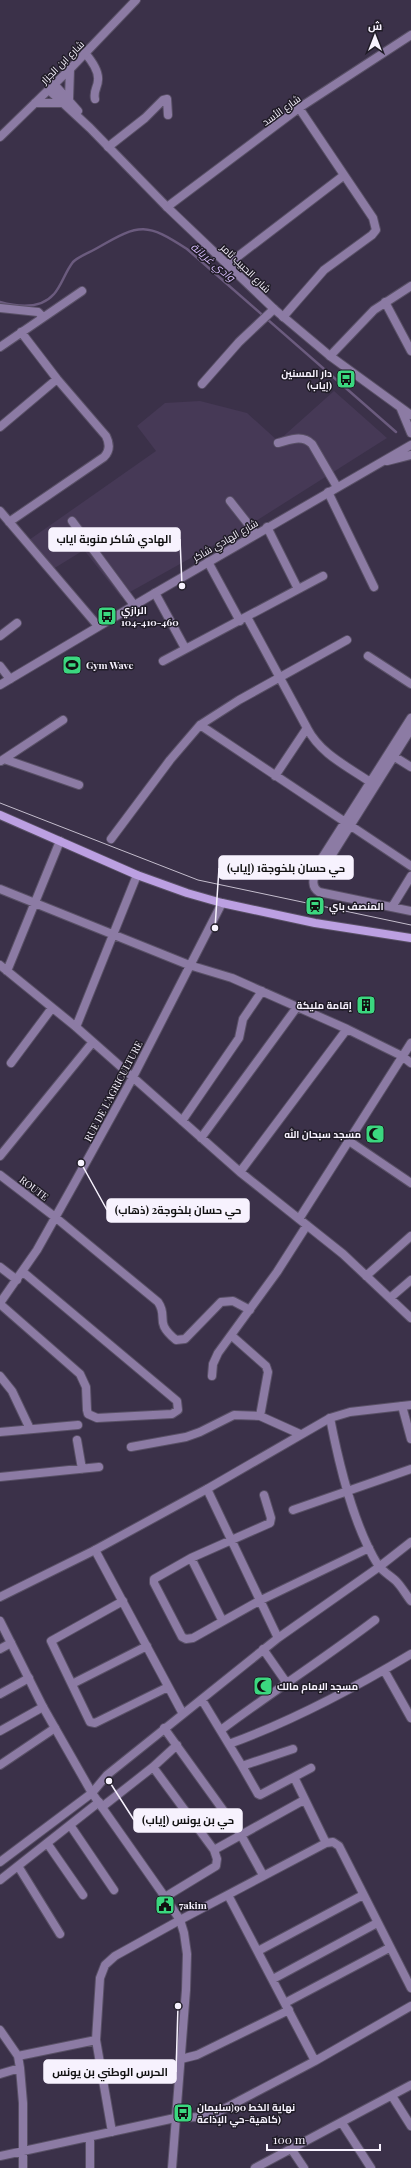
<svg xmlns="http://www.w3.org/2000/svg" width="411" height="2168" font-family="'Playfair Display',Cairo,serif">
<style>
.built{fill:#463956}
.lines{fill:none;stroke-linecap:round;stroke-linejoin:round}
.stream{stroke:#6b5b7e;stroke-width:2.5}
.minor-casing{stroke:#595066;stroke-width:10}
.tertiary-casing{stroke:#595066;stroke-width:10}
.secondary-casing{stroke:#595066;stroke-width:10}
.minor{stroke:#8c7ba4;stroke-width:8}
.tertiary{stroke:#8c7ba4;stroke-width:8}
.secondary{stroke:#bca0e2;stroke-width:8}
.tram{stroke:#c4bdcd;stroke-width:1}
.labels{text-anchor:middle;stroke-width:3;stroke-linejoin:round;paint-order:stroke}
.street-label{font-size:10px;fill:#f7f2fe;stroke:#201c27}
.poi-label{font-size:10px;font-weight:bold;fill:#f7f2fe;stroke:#201c27;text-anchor:start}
.water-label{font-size:11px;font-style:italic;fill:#d7bdfc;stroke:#201c27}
.leader{fill:none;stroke:#f7f2fe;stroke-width:1.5}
.callout-dot{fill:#f7f2fe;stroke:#201c27;stroke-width:1.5}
.callout{fill:#f7f2fe;stroke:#f7f2fe;stroke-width:1.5}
.callout-label{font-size:11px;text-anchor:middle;font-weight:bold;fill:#111}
</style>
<rect width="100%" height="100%" fill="#3b3149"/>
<path class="built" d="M334,391L387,438L248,526L121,597L84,550L53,569L29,540L156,451L137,426L165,403L200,401L247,413L278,441Z"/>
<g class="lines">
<path class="stream" d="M0,302C18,307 40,310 54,294C62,285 65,272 73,262C79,256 91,252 99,247C140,223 147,223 187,249L396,432"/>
<g class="minor-casing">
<path id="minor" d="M85,53C91,60 99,70 98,80C98,87 93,91 95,99
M108,147L145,118L163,100L167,99L168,115
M167,207L299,108L411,35
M228,264L343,176
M385,302L411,351
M0,308L38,312L43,317
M283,317L324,270L372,235L376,230L373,218L299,108
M0,347L82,291
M330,356L374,310L411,286
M202,384L239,342L274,309
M0,427L57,379
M278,443C290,440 302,434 312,444L337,487
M328,492L374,587
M230,501L256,534
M0,511L98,626
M72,521L134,605
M9,522L104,457C110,451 110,444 106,436L57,379L21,332
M267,527L298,589
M208,562L240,621
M155,593L185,648
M247,617L307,728
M0,636L17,623
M368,656L411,684
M163,661L323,576
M0,666L10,679
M411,718L317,866C315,875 309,886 319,892L411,911
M200,725L411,866
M390,754L411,767
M4,759L79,785
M1,761L63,720
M275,776L307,728C321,755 349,767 373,784
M111,839L170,760L200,725L239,700L347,640
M314,877L323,869L411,729
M0,889L189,965L232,978L347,1029L402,1056L411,1063
M392,907L411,876
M0,965L76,1027L240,1172L343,1254L411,1318
M7,971L60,841
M76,1027L137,875
M11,1063L52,1008
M182,1121L239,1038L243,1019L262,991
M201,1138L297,1007
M349,1141L411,1183
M0,1156L92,1043
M240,1172L347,1029
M0,1175L55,1217L158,1302C169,1318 153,1321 176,1340L185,1339L221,1302L233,1301L250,1310
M299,1219L411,1043
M0,1267L17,1280
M366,1276L411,1236
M390,1298L411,1280
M0,1303L37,1250L74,1184L132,1079L222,903
M0,1304L80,1374L86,1387L87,1410L88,1414L97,1418L172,1414L178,1410L177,1401L23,1272
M232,1336L266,1366L268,1372L260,1416
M0,1376L12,1391L30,1429
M212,1376L213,1364L218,1353L277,1272L307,1225
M402,1406L411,1439
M330,1418C339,1464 353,1525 378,1565C383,1572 391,1576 396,1581C402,1587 406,1595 411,1601
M0,1432L78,1425
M77,1440L82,1469
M131,1447L186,1437L200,1432L234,1415L260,1416L300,1434
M0,1477L99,1467
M207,1489L278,1638
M264,1495L271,1518L270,1523L191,1558L154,1579V1583L182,1637L186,1639L193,1638L259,1601L369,1548
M293,1510L411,1469
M95,1550L183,1714
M191,1558L222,1620
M123,1601L51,1641L90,1722L95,1723L168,1687
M0,1649L11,1643
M263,1649L286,1682
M384,1670L411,1718
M72,1684L147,1646
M0,1694L29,1678
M202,1700L242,1766L293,1749
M164,1728L241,1835L263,1875
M221,1730C272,1692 325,1658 375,1620
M0,1731L43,1707
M229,1744C290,1722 356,1687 411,1654
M0,1765L55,1728
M242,1766L258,1794L260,1795L294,1777
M153,1767L214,1850L217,1859L216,1866L165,1897
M311,1768L294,1777L326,1843
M102,1807L153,1767L177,1745
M70,1825L114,1890
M47,1843L83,1895
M214,1850L304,1800
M0,1862L92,1793L107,1775L278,1638L379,1567L411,1542
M18,1866L60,1934
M0,1880L99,1802
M228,1895L315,2061
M258,1951L363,1895
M273,1979L377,1923
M285,2003L389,1948
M0,2030L18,2056
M181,2059L197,2055L289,2010
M20,2068L23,2103V2168
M0,2074L20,2068L18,2056L96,2040
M392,2096L411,2126
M342,2123L371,2168
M112,2132L96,2040L100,1978L105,1965L115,1956L180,1920L326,1843L333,1842L339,1846L411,1988
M90,2137V2168
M292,2150L304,2168
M0,2156L175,2118L198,2117L218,2112L315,2061L411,2006
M255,2168L411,2085"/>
</g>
<g class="tertiary-casing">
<path id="tertiary" d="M54,84L78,111
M49,90L90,128L167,207L274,309L330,356L411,415
M69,99L70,69
M35,103H64
M0,137L70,69L136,0
M401,409L411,433
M387,461L411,455
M0,685L155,593L411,445
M0,1597L95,1550L207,1489L330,1418L350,1412L411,1405
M0,1621L43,1707L92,1793L165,1897L180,1920L184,1933L187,1954L186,1990L172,2168"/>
</g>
<g class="secondary-casing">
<path id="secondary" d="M0,815L137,875L187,893L222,903L315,923L411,938"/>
</g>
<use href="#minor" class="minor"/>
<use href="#tertiary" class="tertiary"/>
<use href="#secondary" class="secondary"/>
<path class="tram" d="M0,803L198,880L411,925"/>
</g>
<defs>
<g id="bus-square" transform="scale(1)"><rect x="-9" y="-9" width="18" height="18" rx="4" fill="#3bd77f" stroke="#201c27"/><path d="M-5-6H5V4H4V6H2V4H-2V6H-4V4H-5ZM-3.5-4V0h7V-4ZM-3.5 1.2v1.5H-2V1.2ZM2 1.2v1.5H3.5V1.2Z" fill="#111"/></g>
<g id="stadium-square" transform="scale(1)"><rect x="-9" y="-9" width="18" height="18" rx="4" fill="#3bd77f" stroke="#201c27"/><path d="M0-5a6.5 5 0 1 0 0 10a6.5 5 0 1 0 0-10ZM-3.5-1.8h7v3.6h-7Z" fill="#111"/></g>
<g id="station-square" transform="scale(1)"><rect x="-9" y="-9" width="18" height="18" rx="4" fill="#3bd77f" stroke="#201c27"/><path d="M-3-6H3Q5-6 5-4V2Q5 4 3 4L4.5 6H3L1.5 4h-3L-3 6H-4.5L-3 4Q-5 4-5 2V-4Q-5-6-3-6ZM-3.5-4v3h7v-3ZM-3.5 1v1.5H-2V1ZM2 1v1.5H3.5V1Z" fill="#111"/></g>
<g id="building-square" transform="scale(1)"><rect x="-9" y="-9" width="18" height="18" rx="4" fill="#3bd77f" stroke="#201c27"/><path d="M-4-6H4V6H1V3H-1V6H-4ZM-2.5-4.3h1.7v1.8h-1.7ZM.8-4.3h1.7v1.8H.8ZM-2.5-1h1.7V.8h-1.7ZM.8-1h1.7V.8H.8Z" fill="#111"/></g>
<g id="mosque-square" transform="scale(1)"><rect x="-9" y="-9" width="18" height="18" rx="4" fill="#3bd77f" stroke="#201c27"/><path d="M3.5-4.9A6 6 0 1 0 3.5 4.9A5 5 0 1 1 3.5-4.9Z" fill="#111"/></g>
<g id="civic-square" transform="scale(1)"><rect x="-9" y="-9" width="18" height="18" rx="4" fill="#3bd77f" stroke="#201c27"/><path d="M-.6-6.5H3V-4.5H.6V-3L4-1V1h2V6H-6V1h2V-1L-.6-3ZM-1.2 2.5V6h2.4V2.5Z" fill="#111"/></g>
</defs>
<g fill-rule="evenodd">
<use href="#bus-square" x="346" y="379"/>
<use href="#bus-square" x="107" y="616"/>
<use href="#stadium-square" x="72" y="665"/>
<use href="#station-square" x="315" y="906"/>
<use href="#building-square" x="366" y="1005"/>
<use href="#mosque-square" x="375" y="1134"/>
<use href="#mosque-square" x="263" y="1686"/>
<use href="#civic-square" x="165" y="1905"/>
<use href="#bus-square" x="183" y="2113"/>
</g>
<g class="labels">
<g class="street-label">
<text transform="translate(62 62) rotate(-45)" y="4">شارع ابن الجزار</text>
<text transform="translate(281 110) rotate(-36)" y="4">شارع الأسد</text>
<text transform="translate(246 268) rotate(44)" y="4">شارع الحبيب ثامر</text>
<text transform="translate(225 540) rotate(-30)" y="4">شارع الهادي شاكر</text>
<text transform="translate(113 1091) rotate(-62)" y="4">RUE DE L'AGRICULTURE</text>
<text transform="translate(34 1188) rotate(37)" y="4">ROUTE</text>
</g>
<g class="poi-label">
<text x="332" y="377" text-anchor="end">دار المسنين<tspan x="332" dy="12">(إياب)</tspan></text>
<text x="121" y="614">الرازي<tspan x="121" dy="12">104-410-460</tspan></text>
<text x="86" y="669">Gym Wave</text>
<text x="329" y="910">المنصف باي</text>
<text x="352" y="1009" text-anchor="end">إقامة مليكة</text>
<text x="361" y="1138" text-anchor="end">مسجد سبحان الله</text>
<text x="277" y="1690">مسجد الإمام مالك</text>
<text x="179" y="1909">7akim</text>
<text x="197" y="2111">نهاية الخط 90(سليمان<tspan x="197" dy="12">كاهية-حي الإذاعة)</tspan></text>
</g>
<g class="water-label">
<text transform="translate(213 262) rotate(40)" y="4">وادي غريانة</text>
</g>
</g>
<path class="leader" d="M182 586L180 539M215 928L219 868M81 1163L107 1210M109 1781L134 1820M178 2006L176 2072"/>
<g class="callout-dot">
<circle cx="182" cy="586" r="4"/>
<circle cx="215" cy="928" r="4"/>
<circle cx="81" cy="1163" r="4"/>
<circle cx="109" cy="1781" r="4"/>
<circle cx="178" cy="2006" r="4"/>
</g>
<g class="callout">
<rect x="49" y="528" width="131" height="23" rx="4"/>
<rect x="219" y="856" width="134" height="23" rx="4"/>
<rect x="107" y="1199" width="142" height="23" rx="4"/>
<rect x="134" y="1809" width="108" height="23" rx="4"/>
<rect x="44" y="2060" width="132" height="23" rx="4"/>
</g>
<g class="callout-label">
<text x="114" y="543">الهادي شاكر منوبة اياب</text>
<text x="286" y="872">حي حسان بلخوجة1 (إياب)</text>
<text x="178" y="1214">حي حسان بلخوجة2 (ذهاب)</text>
<text x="188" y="1824">حي بن يونس (إياب)</text>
<text x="110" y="2076">الحرس الوطني بن يونس</text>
</g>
<g transform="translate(375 36)" stroke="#201c27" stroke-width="3" paint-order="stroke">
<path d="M0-3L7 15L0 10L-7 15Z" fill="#f7f2fe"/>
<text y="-6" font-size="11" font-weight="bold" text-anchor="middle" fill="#f7f2fe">ش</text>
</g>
<path d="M267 2144v6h113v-6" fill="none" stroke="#f7f2fe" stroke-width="2"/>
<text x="273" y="2144" font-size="12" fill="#f7f2fe" stroke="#201c27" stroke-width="3" paint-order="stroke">100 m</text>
</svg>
